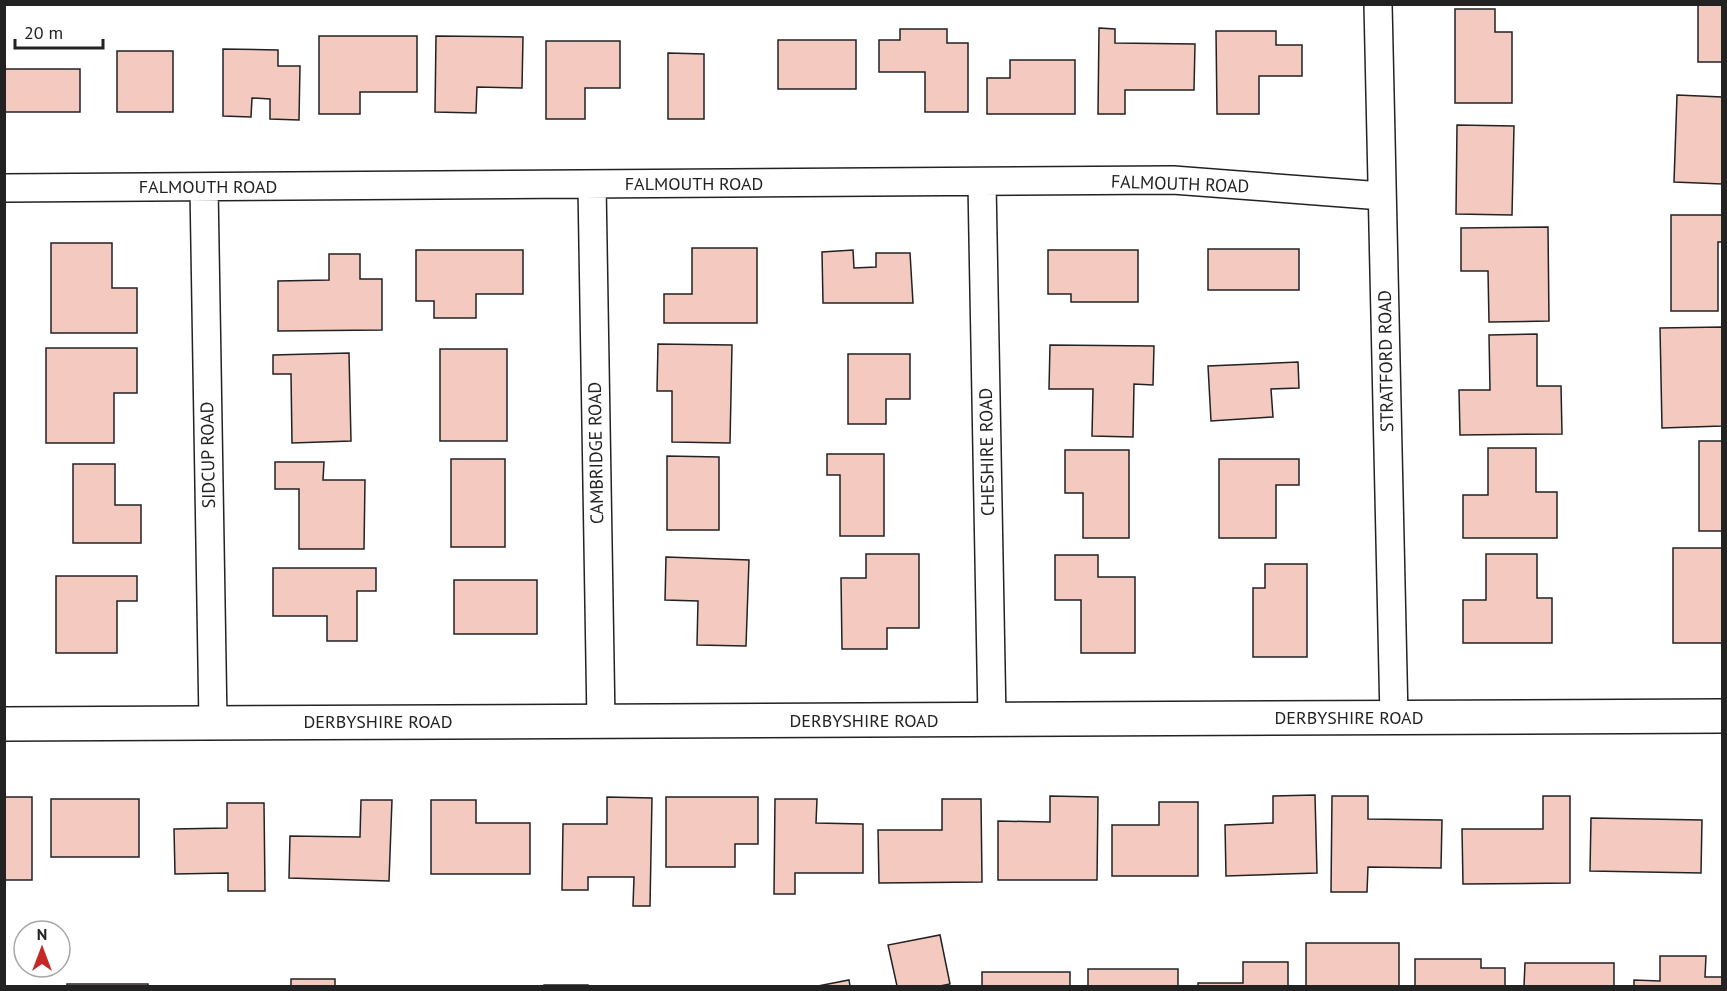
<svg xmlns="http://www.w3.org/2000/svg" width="1727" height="991" font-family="'PT Sans',sans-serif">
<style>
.building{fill:#f3c9c0;stroke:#222;stroke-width:1.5}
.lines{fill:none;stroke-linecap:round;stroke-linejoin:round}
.street-casing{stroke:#222;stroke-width:30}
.secondary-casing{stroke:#222;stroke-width:36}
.street{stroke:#fff;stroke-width:27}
.secondary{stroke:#fff;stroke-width:33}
.labels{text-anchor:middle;stroke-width:4.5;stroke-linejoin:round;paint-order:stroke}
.street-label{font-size:18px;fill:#222;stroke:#fff}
</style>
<rect width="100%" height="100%" fill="#fff"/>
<path class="building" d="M1698,4H1722V62H1698Z
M1455,9H1495V32H1512V103H1455Z
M1099,28L1115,29V43L1195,44L1194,90H1125V114H1098Z
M900,29H947V43H968V112H925V72H879V40H900Z
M1216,31H1276V45H1302V76H1259V114H1217Z
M319,36H417V92H360V114H319Z
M436,36L523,37L522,88L477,87L476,113L435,112Z
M778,40H856V89H778Z
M546,41H620V88H585V119H546Z
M223,49L278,50V66H300L299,120L270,119V99L252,98L251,117L223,116Z
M117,51H173V112H117Z
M668,53L704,54V119H668Z
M1010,60H1075V114H987V78H1010Z
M4,69H80V112H4Z
M1677,95L1722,97V184L1674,182Z
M1457,125L1514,126L1512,215L1456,214Z
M1671,215H1722V242H1718V311H1671Z
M1548,227L1549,321L1489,322L1488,271H1461V228Z
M51,243H112V288H137V333H51Z
M692,248H757V323H664V294H692Z
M1208,249H1299V290H1208Z
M416,250H523V294H476V318H434V301H416Z
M853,250L854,268L876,267V253H910L913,303H823L822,252Z
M1048,250H1138V302H1071V294H1048Z
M329,254H360V279H382V330L278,331V281L329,280Z
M1722,327V426L1662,428L1660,328Z
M1537,334V386H1561L1562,434L1460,435L1459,390H1490L1489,335Z
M658,344L732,345L730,443L672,442V391H657Z
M1050,345L1154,346L1153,385L1134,384L1133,437L1092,436L1093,389H1049Z
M46,348H137V393H114V443H46Z
M440,349H507V441H440Z
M349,353L351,441L292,443L291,374H273V355Z
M848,354H910V399H886V424H848Z
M1298,362L1299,388L1271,389L1273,417L1211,421L1208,366Z
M1699,441H1722V531H1699Z
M1488,448H1536V492H1557V538H1463V495H1488Z
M1065,450H1129V538H1083V493H1065Z
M827,454H884V536H840V475H827Z
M667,456L719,457V530H667Z
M451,459H505V547H451Z
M1219,459H1299V485H1276V538H1219Z
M275,462H324L323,480H365L364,549H299V489H275Z
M73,464H115V505H141V543H73Z
M1673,548H1722V643H1673Z
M866,554H919V628H887V649H842L841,578H866Z
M1486,554H1537V598H1552V643H1463V600H1486Z
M1055,555H1098V577H1135V653H1081V600H1055Z
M666,557L749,560L746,646L697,645L698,601L665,600Z
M1265,564H1307V657H1253V588H1265Z
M273,568H376V591H357V641H327V616H273Z
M56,576H137V601H117V653H56Z
M454,580H537V634H454Z
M1315,795L1317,873L1226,876L1225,825L1273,823V796Z
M1050,796L1098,797L1097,880H998V821L1050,822Z
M1332,796H1368V819L1442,820L1441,868L1368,867L1367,892H1331Z
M1543,796H1570V883L1463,884L1462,829H1543Z
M4,797H32V880H4Z
M607,797L652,798L650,906H633L634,877H588V890H562L563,824H607Z
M666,797H758V844H735V867H666Z
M51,799H139V857H51Z
M775,799H817L816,823L863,824V873H795V894H774Z
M942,799H981L982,882L879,883L878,830H942Z
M361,800H392L389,881L289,878L290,836L360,837Z
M431,800H476V823H530V874H431Z
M1159,802H1198V876H1112V825H1159Z
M227,803H264L265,891H228V873L175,874L174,829L227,828Z
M1591,818L1702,820L1701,873L1590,871Z
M940,935L950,984L940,986H897L888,945Z
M1306,943H1399V986H1306Z
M1660,956H1706L1705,977H1722V986H1634V980L1660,981Z
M1415,959H1481V968H1505V986H1415Z
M1243,962H1288V986H1198V983H1243Z
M1525,963H1614V986H1524Z
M1088,969H1178V986H1088Z
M982,972H1070V986H982Z
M291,979H335V986H291Z
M849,980L850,986H818Z
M67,984H148V986H67Z
M544,985H588V986H544Z"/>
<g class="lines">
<g class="street-casing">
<path id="street" d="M1378,4L1394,718
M982,183L992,720
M592,185L601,722
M204,187L213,722
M4,188L1173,180L1382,196"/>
</g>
<g class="secondary-casing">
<path id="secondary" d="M4,724L1722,716"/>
</g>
<use href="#street" class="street"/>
<use href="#secondary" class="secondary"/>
</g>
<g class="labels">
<g class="street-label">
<text x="694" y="190">FALMOUTH ROAD</text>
<text transform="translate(1180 184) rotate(2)" y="6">FALMOUTH ROAD</text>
<text x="208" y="193">FALMOUTH ROAD</text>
<text transform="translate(1386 361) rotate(-91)" y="6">STRATFORD ROAD</text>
<text transform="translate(987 452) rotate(-91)" y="6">CHESHIRE ROAD</text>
<text transform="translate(596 453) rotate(-91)" y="6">CAMBRIDGE ROAD</text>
<text transform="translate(208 455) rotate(-91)" y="6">SIDCUP ROAD</text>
<text x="1349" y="724">DERBYSHIRE ROAD</text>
<text x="864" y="727">DERBYSHIRE ROAD</text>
<text x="378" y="728">DERBYSHIRE ROAD</text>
</g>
</g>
<rect width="1727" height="991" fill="none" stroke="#222222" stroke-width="12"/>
<g transform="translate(42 949)"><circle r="28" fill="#ffffff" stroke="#a7a7a7" stroke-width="1.5"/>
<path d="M0-4.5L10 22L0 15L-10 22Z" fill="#c62828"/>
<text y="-9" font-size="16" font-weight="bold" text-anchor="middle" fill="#222222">N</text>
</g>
<path d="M15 39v9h88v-9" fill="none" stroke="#222222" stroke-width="3"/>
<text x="24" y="39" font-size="18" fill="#222222" stroke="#ffffff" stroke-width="4.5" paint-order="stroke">20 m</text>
</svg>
